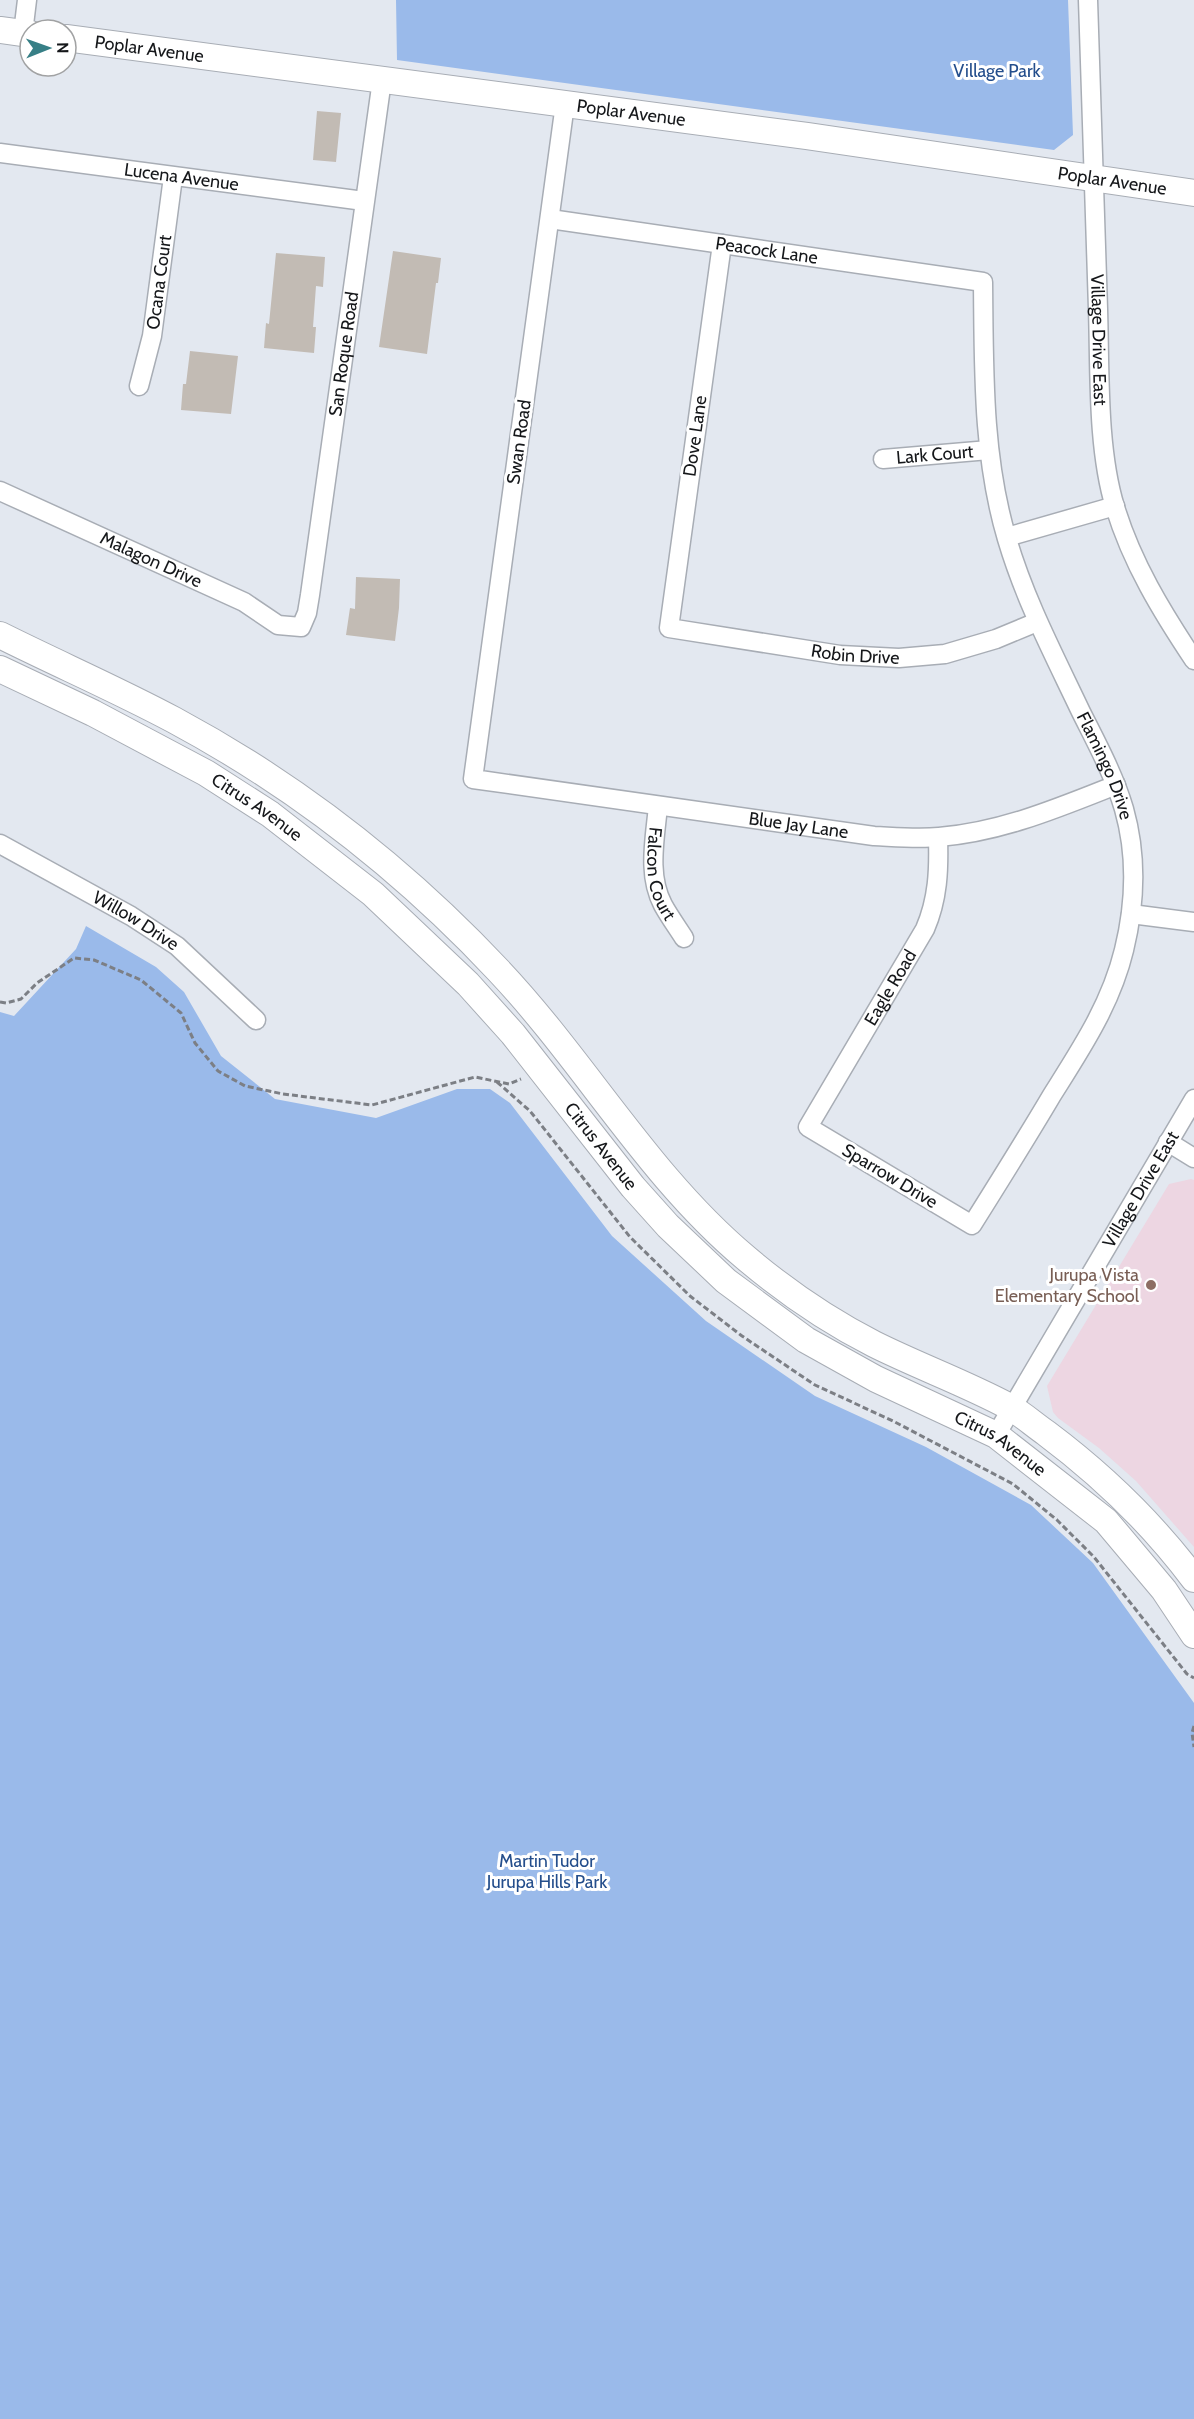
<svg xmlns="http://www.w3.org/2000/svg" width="1194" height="2419" font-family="Cabin,sans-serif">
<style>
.education{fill:#edd6e2}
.green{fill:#9abaea}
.building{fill:#c2bbb4}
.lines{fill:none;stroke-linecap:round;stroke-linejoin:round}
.street-casing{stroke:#a8adb5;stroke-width:21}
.secondary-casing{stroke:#a8adb5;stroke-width:28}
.path{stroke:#7c7f85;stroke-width:3;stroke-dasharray:6 3;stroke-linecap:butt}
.street{stroke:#fff;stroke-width:18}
.secondary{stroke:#fff;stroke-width:26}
.education-dot{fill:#8d6e63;stroke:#fff;stroke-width:2}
.labels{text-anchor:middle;stroke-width:6;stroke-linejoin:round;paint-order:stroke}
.street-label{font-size:18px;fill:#15171a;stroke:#fff}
.park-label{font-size:18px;fill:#244e8c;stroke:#fff}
.education-label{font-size:18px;fill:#785e54;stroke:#fff;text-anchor:end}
</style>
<rect width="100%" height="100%" fill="#e3e8f0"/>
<path class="education" d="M1191,1179L1194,1180V1547L1136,1481L1099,1448L1058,1418L1053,1412L1047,1386L1169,1184Z"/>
<path class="green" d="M396,0H1068L1073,135L1054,150L397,60Z
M86,926L156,967L184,992L221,1056L275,1099L376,1118L457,1089H490L510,1103L612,1236L706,1321L815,1396L926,1447L1031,1505L1093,1563L1194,1703V2419H0V1012L14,1016L76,949Z"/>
<path class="building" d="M317,111L341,113L336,162L313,160Z
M393,251L441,258L438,283H436L427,354L379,347Z
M276,253L325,257L323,287L316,286L313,327H316L314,353L264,348L266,323L269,324Z
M190,351L238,356L231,414L181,410L183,384H186Z
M356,577L400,579L399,608L395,641L346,635L350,608L355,609Z"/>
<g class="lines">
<g class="street-casing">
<g id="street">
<path id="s1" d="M1088,0C1091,103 1095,206 1098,309C1100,371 1097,448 1115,507C1132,563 1162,612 1194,660"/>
<path d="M23,33L27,0"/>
<path id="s2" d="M565,104L473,779L874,836C896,837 917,839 939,837C1001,832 1058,808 1116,785"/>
<path id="s3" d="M0,153L364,201"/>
<path id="s4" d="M550,219L983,282C984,368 982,455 1007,539C1025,600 1054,655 1081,712C1097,744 1114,775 1124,809C1137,855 1135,905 1124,950C1111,1004 1081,1049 1052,1095C1026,1139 999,1182 972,1225L808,1127L925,929C938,899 939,870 938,838"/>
<path id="s5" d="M722,244L669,628L840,655L899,658L945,654L996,639L1037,622"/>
<path id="s6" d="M139,386L152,336L173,177"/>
<path id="s7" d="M883,459L989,450"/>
<path id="s8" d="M0,491L244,602L278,625L301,627L307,613L310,595L382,80"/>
<path d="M1007,537L1115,506"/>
<path id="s9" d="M658,806C655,839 647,875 663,905C669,916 677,927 684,938"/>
<path id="s10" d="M0,844L131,916L177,946L256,1020"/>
<path d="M1131,914L1194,922"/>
<path d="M1168,1142L1194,1158"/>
<path id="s11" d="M996,1435L1194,1099"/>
</g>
</g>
<g class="secondary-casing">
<g id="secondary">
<path d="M0,30L30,34"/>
<path id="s12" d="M66,38L807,136L1194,193"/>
<path d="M0,635C58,664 118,690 174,720C295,785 404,870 498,970C585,1062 648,1176 746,1258C785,1291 829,1321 874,1344C918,1366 965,1383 1008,1406C1021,1413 1033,1424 1046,1433C1102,1475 1152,1523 1194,1579"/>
<path id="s13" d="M0,669L93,713L206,773L270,814L373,894L468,984L513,1034L633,1187L668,1226L726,1281L806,1340L876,1379L996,1435L1106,1521L1164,1590L1194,1635"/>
</g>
</g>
<path class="path" d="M0,1002L6,1003L21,999L37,983L74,958L94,960L141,980L181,1013L195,1043L218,1071L245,1086L283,1094L372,1105L475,1077L509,1084L521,1079
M497,1082L530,1111L630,1237L690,1296L742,1336L815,1385L893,1421L1013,1484L1057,1520L1094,1557L1187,1674L1194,1678
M1194,1726L1192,1733L1194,1747"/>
<use href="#street" class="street"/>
<use href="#secondary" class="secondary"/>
</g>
<circle class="education-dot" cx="1151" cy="1285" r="6"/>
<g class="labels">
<g class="street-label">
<text dy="6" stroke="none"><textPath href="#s12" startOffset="84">Poplar Avenue</textPath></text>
<text dy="6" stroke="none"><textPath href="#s12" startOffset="570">Poplar Avenue</textPath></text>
<text dy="6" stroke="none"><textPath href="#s3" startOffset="183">Lucena Avenue</textPath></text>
<text dy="6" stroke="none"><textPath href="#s12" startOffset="1056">Poplar Avenue</textPath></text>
<text dy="6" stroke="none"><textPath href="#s4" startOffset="219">Peacock Lane</textPath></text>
<text dy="6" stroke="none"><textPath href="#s6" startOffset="106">Ocana Court</textPath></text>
<text dy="6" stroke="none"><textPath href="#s1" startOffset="340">Village Drive East</textPath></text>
<text dy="6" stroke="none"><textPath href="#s8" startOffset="609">San Roque Road</textPath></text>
<text transform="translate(695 436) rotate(-82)" y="6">Dove Lane</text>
<text transform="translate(519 442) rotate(-82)" y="6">Swan Road</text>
<text dy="6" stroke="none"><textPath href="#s7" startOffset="52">Lark Court</textPath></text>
<text dy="6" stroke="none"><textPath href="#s8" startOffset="166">Malagon Drive</textPath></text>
<text dy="6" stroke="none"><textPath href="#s5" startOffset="576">Robin Drive</textPath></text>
<text dy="6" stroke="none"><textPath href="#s4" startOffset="944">Flamingo Drive</textPath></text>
<text dy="6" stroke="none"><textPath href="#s13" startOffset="292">Citrus Avenue</textPath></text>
<text dy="6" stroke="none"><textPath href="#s2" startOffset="1010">Blue Jay Lane</textPath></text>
<text dy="6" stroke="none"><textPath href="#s9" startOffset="69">Falcon Court</textPath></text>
<text dy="6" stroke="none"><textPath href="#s10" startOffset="156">Willow Drive</textPath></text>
<text dy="6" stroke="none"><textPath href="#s4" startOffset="1802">Eagle Road</textPath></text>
<text dy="6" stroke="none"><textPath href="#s13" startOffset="778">Citrus Avenue</textPath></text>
<text transform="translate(890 1176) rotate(31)" y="6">Sparrow Drive</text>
<text dy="6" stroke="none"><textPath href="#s11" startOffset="285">Village Drive East</textPath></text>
<text dy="6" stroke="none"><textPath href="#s13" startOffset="1282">Citrus Avenue</textPath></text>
</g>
<g class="park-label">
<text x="997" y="77">Village Park</text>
<text x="547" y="1867">Martin Tudor<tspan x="547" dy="21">Jurupa Hills Park</tspan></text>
</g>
<g class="education-label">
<text x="1139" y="1281">Jurupa Vista<tspan x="1139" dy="21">Elementary School</tspan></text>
</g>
</g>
<g transform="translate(48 48) rotate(89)"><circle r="28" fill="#ffffff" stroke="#a1a2a3" stroke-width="1.5"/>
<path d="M0-4.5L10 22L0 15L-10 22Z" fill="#377f86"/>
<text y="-9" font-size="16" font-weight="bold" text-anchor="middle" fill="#15171a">N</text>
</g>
</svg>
